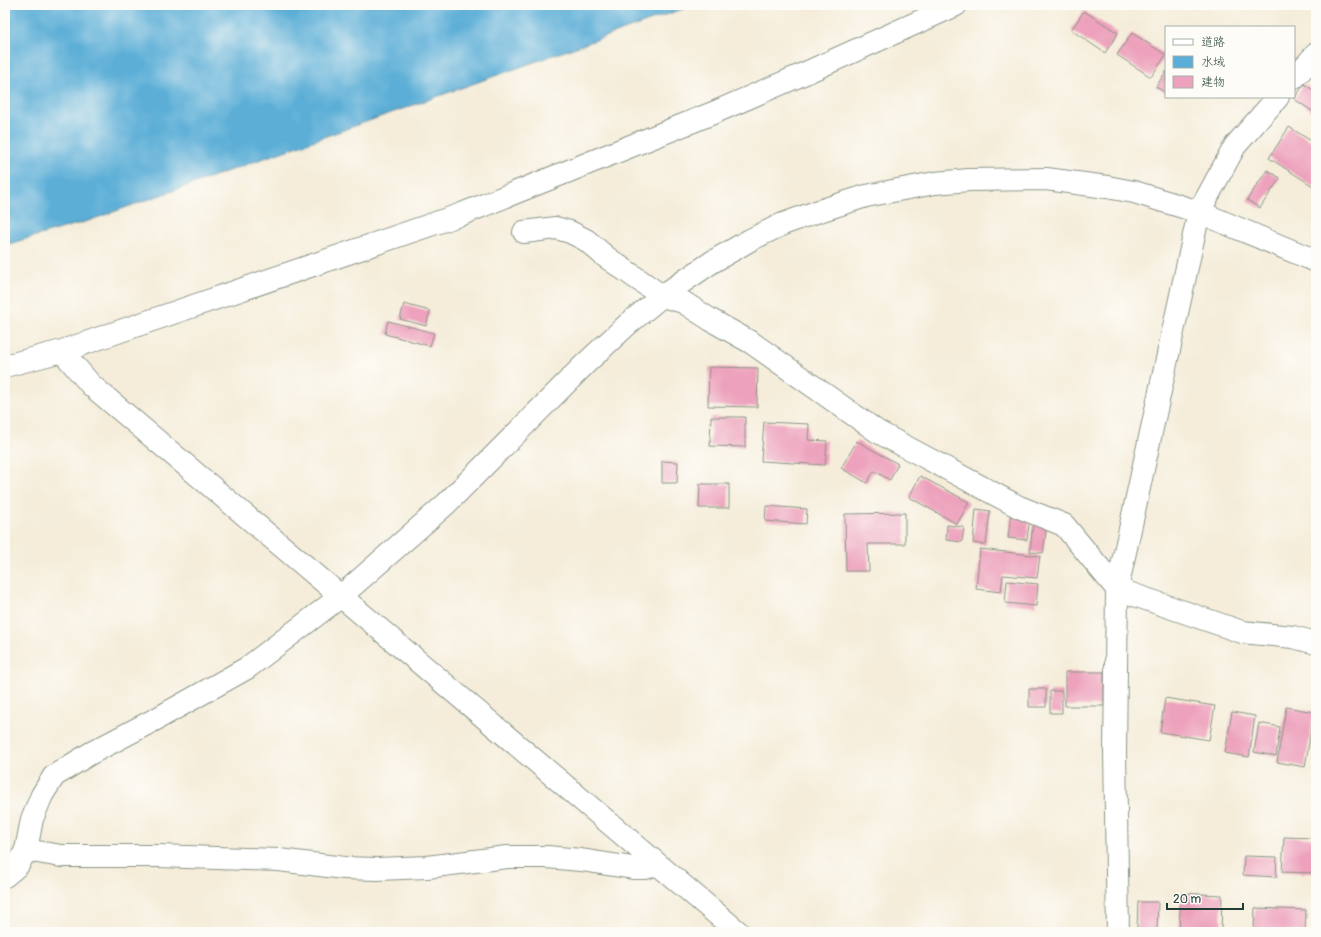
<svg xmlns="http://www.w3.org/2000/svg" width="1321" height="937" font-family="Pangolin,'Klee One',sans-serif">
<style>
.water{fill:#5baed7;stroke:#3d7686}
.building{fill:#eda1bc}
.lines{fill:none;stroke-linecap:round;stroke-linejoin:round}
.minor-casing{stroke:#8a9587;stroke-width:24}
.tertiary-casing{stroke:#8a9587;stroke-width:24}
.minor{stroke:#fff;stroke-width:22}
.tertiary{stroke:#fff;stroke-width:22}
</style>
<rect width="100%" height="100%" fill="#fdfcf7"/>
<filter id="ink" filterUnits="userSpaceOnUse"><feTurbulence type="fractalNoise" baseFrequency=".025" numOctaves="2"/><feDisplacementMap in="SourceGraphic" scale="8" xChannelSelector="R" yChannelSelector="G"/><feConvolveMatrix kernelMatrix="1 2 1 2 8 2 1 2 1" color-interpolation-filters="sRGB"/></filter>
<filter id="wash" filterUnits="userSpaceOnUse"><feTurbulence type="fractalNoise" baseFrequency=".012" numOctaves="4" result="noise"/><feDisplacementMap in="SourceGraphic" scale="16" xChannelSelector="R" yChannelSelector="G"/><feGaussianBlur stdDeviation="0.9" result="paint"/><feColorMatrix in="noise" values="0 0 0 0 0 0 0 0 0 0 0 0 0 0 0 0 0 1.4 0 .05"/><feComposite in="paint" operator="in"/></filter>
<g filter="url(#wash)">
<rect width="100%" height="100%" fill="#f5edda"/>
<path class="water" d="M5,5H694L88,221L5,245Z"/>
<g id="blocks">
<path class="building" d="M1084,11L1118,33L1105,53L1071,30Z
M1132,33L1166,55L1151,77L1117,55Z
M1166,71V93L1156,87Z
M1304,84L1316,92V104L1312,111L1294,99Z
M1289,127L1316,144V188L1269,158Z
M1267,170L1280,178L1260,208L1247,200Z
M404,304L430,311L426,326L400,319Z
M388,321L434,333L430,346L385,334Z
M709,367L758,368L757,407L708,406Z
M711,417H745V447L710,446Z
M764,422L809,424L808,440L827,441L825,465L761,461Z
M857,441L898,464L890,480L874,471L867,483L841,468Z
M662,461L678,462L677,483H662Z
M920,476L969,502L957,524L909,497Z
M700,484H729V508H699Z
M766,506L807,509L806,524L765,521Z
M976,509L990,511L986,545L973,543Z
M905,513V544H868L869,571H846L845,514Z
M1011,514L1030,516L1027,540L1008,538Z
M1033,523L1047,525L1043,553L1030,552Z
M947,525L964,527L962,542L946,540Z
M980,549L1040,556L1037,578L1003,575L1001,592L976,589Z
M1007,581L1038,584L1036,606L1005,603Z
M1065,672H1104V706H1065Z
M1029,689H1046V707H1029Z
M1050,691H1062V713H1050Z
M1165,698L1215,706L1209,740L1160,732Z
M1286,707L1314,712L1305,767L1277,762Z
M1232,712L1255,716L1249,757L1225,753Z
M1259,723L1280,727L1276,756L1254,752Z
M1284,837L1316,838V873L1282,872Z
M1244,856L1277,857L1276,877L1243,875Z
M1181,893L1222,895L1221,932L1179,931Z
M1138,902H1158L1157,931L1137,930Z
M1255,908L1306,910L1305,932L1254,929Z"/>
</g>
</g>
<g filter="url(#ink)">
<use href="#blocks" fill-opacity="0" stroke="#8a9587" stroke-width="1"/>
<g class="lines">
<g class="minor-casing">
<path id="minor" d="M1294,78L1316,54
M524,232L556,228L570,232L586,240L606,257L662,296L683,302L711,320L752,343L878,432L1019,507L1064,525L1117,589L1242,632L1293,637L1316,643
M62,351L91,385L738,932
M5,366L62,351L462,214L713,113L801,75L956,5
M26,850L61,856H158L279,860L344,868L377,869L427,867L507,857H547L581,860L633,868H646L657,864
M1118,932L1115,751L1117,589L1199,212L1235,146L1278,97"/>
</g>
<g class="tertiary-casing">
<path id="tertiary" d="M5,876L18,865L26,850L32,819L42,795L54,776L91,753L158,718L247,668L340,597L446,504L584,365L628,324L662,296L712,262L750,240L783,224L816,212L866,196L935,183L969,180L1046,179L1107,187L1134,192L1199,212L1316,261"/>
</g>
<use href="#minor" class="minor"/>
<use href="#tertiary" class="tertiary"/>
</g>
</g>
<rect width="1321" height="937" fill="none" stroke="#fdfcf7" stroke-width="20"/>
<rect x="1165" y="26" width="130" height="72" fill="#fdfcf7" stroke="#a4b0a9"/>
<rect x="1173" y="39" width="20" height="6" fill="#ffffff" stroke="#a4b0a9"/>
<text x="1201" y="46" font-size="12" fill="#1f3d34">道路</text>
<rect x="1173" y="56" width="20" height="12" fill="#5baed7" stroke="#a4b0a9"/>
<text x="1201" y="66" font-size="12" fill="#1f3d34">水域</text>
<rect x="1173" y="76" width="20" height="12" fill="#eda1bc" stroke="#a4b0a9"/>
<text x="1201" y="86" font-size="12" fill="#1f3d34">建物</text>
<path d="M1167 903v6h76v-6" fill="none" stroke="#1f3d34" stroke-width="2"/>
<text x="1173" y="903" font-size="12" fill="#1f3d34" stroke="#fdfcf7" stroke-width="3" paint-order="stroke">20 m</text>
</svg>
